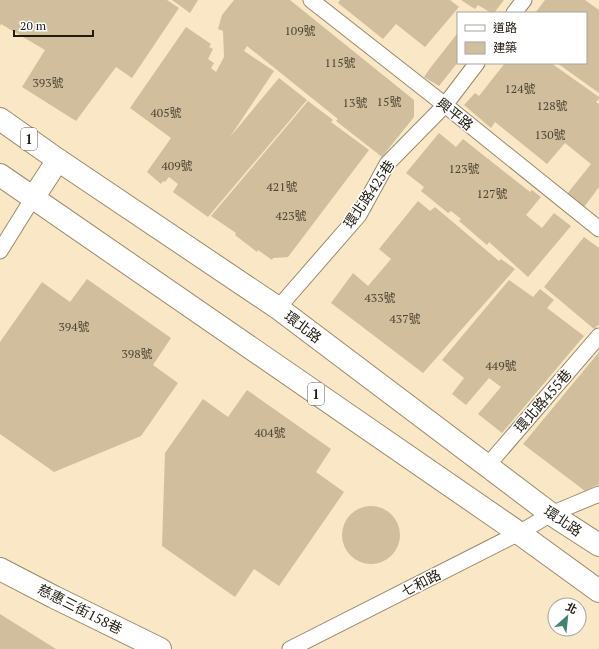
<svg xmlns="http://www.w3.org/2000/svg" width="599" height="649" font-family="'PT Serif','Noto Sans TC',serif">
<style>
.building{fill:#d0be9d}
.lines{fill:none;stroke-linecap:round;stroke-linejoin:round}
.service-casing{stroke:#9a896a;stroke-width:17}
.minor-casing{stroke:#9a896a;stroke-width:24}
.primary-casing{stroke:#9a896a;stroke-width:24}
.service{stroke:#fff;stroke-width:15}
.minor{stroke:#fff;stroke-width:22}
.primary{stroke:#fff;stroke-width:22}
.labels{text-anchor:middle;stroke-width:3;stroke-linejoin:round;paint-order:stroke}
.number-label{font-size:12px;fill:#4e4432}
.shield{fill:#fff;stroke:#645f57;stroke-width:1}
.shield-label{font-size:13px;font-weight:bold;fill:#221b0f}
.street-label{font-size:14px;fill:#221b0f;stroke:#fff}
</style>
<rect width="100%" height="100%" fill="#fae7c5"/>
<path class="building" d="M0,0H167L179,8L132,78L116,67L76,121L22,87L45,50L1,24L0,26Z
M172,0H198L190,13Z
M234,0H290L414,100V117L382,157L336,121L338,119L247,46L244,51L274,71L230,137L279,78L307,100L208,217L173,192L178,184L169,177L165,182L163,181L161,184L147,172L171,138L130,108L186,27L211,44L209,47L213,49L208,59L214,63L211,68L216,72L224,57L223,31L218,29L222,15Z
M340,0H450L459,7L425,47L396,24L383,39L338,3Z
M461,0H504L494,13H491L478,5L475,9Z
M545,0H585L599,10V93L557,63H586V13H535Z
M457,34L458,35V62L439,86L424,77L431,67Z
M505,63H551L599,97V99L596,102L599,104V187L584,207L567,194L591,164L565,143L547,164L495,122L491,128L464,105L475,93L479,96Z
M308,101L333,120L331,122L369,150L288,257L273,258L272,260L258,250L257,252L235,235L236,233L211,216Z
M439,133L456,147L463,139L530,192L532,190L541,197L526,215L542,228L554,213L571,226L528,277L489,242L487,245L459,221L461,219L451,211L448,213L421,191L424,187L406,173Z
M418,201L430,211L435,207L499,261L501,259L515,269L423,373L331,303L353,273L368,286L391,259L379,249Z
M584,237L599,248V324L594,329L544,287Z
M87,279L171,338L153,365L178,383L141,436L54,472L0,434V342L42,282L70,302Z
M509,280L533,297L540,289L554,300L547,308L584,336L502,433L478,414L501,387L489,378L466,405L452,394L464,378L442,360Z
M599,352V484L585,491L523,444Z
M247,390L331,449L316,472L344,492L279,586L254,569L235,597L162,546L165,453L203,399L228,417Z
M342 535a29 29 0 1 1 58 0a29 29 0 1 1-58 0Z
M0,614L56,649H0Z"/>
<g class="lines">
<g class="service-casing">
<path id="service" d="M311,0L445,105L599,229
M514,13L524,0
M0,251L33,198
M278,308L359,215L387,164L445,105L477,63
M487,466L599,336
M290,649L519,533L551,514L599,494"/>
</g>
<g class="minor-casing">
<path id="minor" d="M33,198L58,160
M0,569L54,597L160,649"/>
</g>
<g class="primary-casing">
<path id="primary" d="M0,119L58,160L278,308L551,514L599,545
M0,175L519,533L599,591"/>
</g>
<use href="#service" class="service"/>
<use href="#minor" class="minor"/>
<use href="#primary" class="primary"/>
</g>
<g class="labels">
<g class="number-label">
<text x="300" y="35">109號</text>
<text x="340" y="67">115號</text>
<text x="48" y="87">393號</text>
<text x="520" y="93">124號</text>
<text x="389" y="106">15號</text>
<text x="355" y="107">13號</text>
<text x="552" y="110">128號</text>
<text x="166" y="117">405號</text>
<text x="550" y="139">130號</text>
<text x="177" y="170">409號</text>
<text x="464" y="173">123號</text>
<text x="282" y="191">421號</text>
<text x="492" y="198">127號</text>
<text x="291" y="220">423號</text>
<text x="380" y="302">433號</text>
<text x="405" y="323">437號</text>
<text x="74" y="331">394號</text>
<text x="137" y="358">398號</text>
<text x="501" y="370">449號</text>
<text x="270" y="437">404號</text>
</g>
<g class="shield">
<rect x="21" y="128" width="16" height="22" rx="3"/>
<rect x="308" y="383" width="16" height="22" rx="3"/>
</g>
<g class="shield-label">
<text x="29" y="144">1</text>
<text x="316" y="399">1</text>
</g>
<g class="street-label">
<text transform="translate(455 114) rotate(39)" y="5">興平路</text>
<text transform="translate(369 194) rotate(-56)" y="5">環北路425巷</text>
<text transform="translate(303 327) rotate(37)" y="5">環北路</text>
<text transform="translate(543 401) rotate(-49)" y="5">環北路455巷</text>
<text transform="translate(563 521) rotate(34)" y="5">環北路</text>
<text transform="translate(421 583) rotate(-27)" y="5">七和路</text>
<text transform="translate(80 609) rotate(27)" y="5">慈惠三街158巷</text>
</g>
</g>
<rect x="457" y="12" width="130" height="52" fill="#ffffff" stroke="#a7a49f"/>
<rect x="465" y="25" width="20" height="6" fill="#ffffff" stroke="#a7a49f"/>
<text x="493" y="32" font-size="12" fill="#221b0f">道路</text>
<rect x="465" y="42" width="20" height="12" fill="#d0be9d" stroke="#a7a49f"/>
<text x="493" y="52" font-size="12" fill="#221b0f">建築</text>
<g transform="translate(567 617) rotate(27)"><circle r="19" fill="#ffffff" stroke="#a7a49f"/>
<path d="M0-3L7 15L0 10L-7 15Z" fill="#438372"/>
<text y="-6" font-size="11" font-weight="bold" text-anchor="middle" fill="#221b0f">北</text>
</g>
<path d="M14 30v6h79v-6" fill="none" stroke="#221b0f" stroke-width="2"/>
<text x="20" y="30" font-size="12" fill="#221b0f" stroke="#ffffff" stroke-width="3" paint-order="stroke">20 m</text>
</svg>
